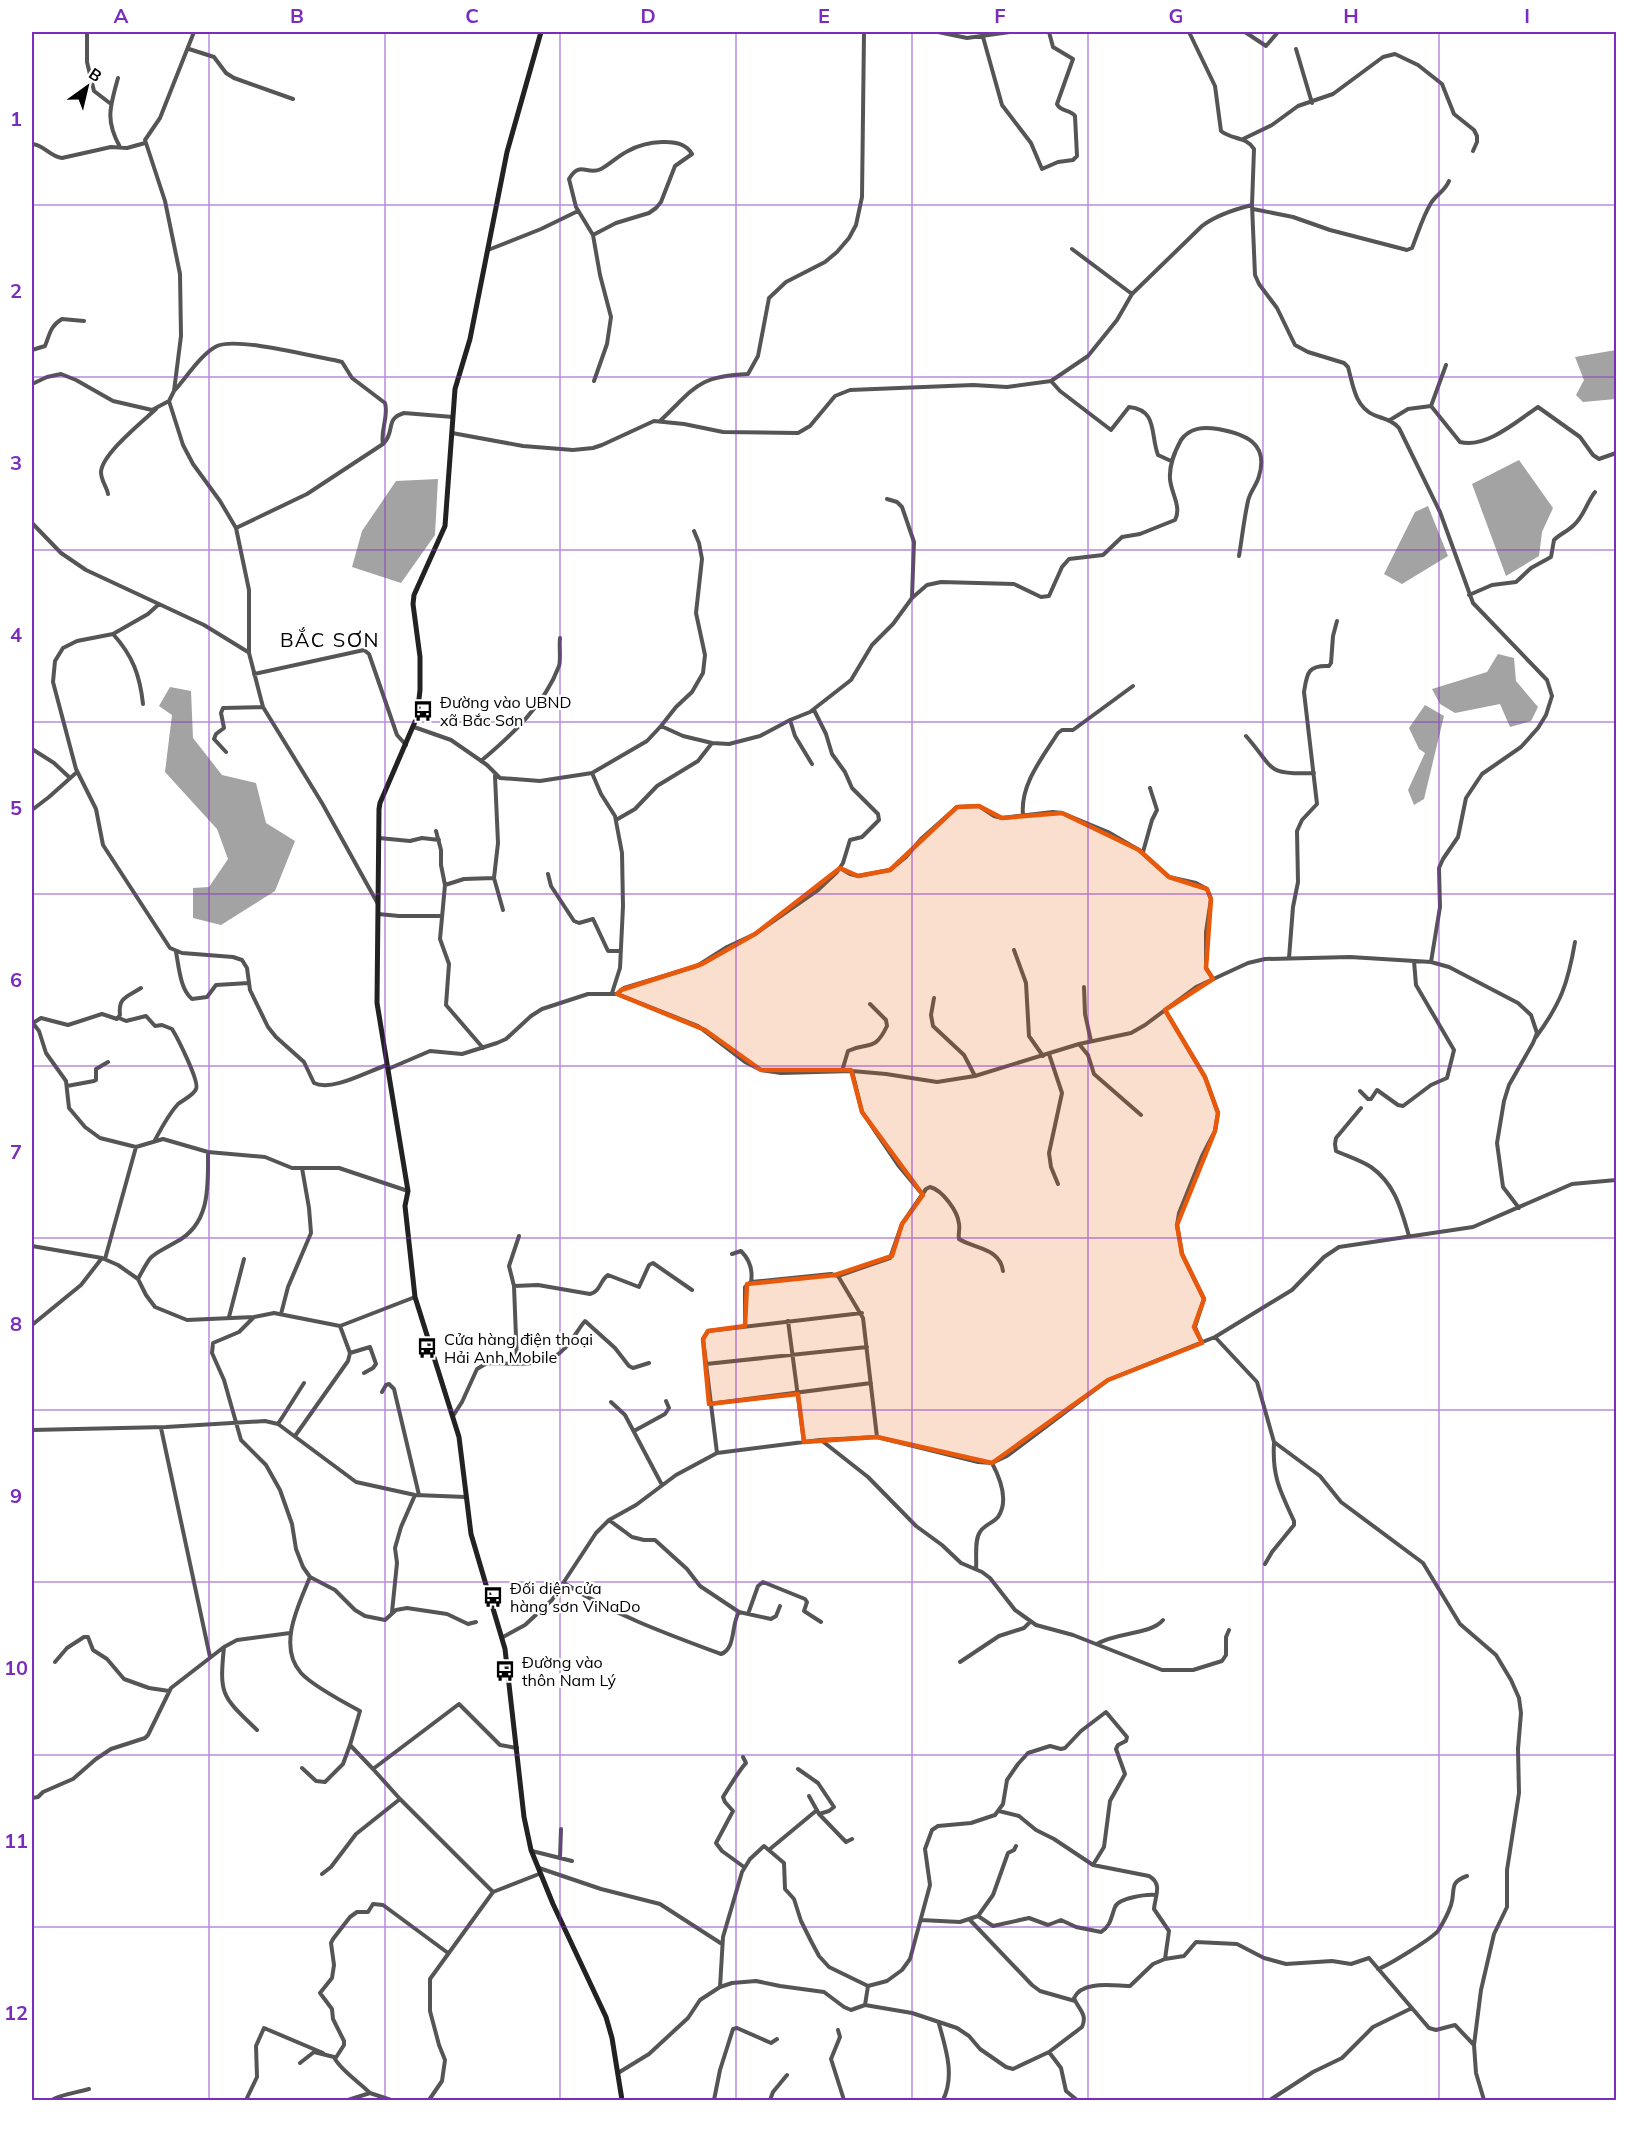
<svg xmlns="http://www.w3.org/2000/svg" width="1648" height="2132" font-family="Mulish,sans-serif">
<style>
.water{fill:#a3a3a3}
.lines{fill:none;stroke-linecap:round;stroke-linejoin:round}
.street{stroke:#555;stroke-width:4}
.secondary{stroke:#222;stroke-width:5}
.marked{fill:#e8590c;fill-opacity:0.2;stroke:#e8590c;stroke-width:4.5;stroke-linejoin:round}
.grid{fill:none;stroke:#7b2cbf;stroke-width:1.5;stroke-opacity:0.55}
.labels{text-anchor:middle;stroke-width:4.5;stroke-linejoin:round;paint-order:stroke}
.poi-label{font-size:16px;fill:#000;stroke:#fff;text-anchor:start}
.quarter-label{font-size:20px;letter-spacing:1.5px;fill:#000;stroke:#fff}
.neatline{fill:none;stroke:#7b2cbf;stroke-width:2}
.grid-label{font-size:20px;text-anchor:middle;font-weight:bold;fill:#7b2cbf}
</style>
<rect width="100%" height="100%" fill="#fff"/>
<path class="water" d="M1616,350V399L1583,402L1576,395L1584,380L1575,357Z
M1519,460L1553,508L1542,532L1539,556L1506,576L1472,484Z
M438,479L435,535L401,583L352,567L362,531L396,481Z
M1428,506L1448,556L1402,584L1384,574L1415,512Z
M1498,654L1514,658L1516,681L1538,707L1531,721L1510,727L1500,704L1455,713L1440,704L1432,689L1487,672Z
M170,687L191,691L193,738L222,775L256,783L266,823L295,841L275,891L221,925L193,918V888L209,887L228,859L217,829L165,772L172,715L159,706Z
M1425,705L1444,716L1424,799L1414,805L1408,790L1425,753L1419,749L1409,728Z"/>
<g class="lines">
<path class="street" d="M87,32V62L94,91L111,104
M194,32L160,118L145,140L165,201L180,274L181,336L174,391L169,401L183,445L193,464L220,501L236,528L249,590V653L263,707L322,803L378,904
M938,32L967,38L1010,32
M1189,32L1215,86L1221,131C1232,140 1246,136 1254,149L1252,205L1255,275L1259,284L1277,308L1295,345L1308,352L1344,363L1348,367C1353,385 1355,407 1374,415C1384,419 1392,420 1399,428L1440,512L1473,603L1547,680L1552,696L1546,715L1538,728L1521,747L1482,774L1466,798L1458,837L1443,859L1439,868L1440,907L1431,962
M1245,32L1266,46L1278,32
M983,37L1002,105L1031,143L1042,169L1058,162L1073,160L1077,156L1075,116C1070,109 1060,112 1057,104L1073,59L1053,47L1049,32
M189,49L214,57L226,73L234,78L293,99
M1296,49L1312,103
M118,78C110,107 105,120 120,147
M1243,139L1272,125L1298,106L1333,94L1383,57L1395,54L1418,65L1442,84L1454,114L1474,130L1477,136V142L1473,151
M32,144C43,144 50,157 62,158L111,147L127,148L145,143
M1253,209L1293,217L1330,230L1407,250L1412,248C1418,233 1423,216 1431,203C1437,194 1445,191 1449,181
M593,235L616,223L649,213L656,208L661,202L675,166L692,154C682,135 644,142 628,151C618,156 610,164 601,169C587,176 580,160 569,179L576,207L593,235L600,275L611,317L607,344L594,381
M1072,249L1132,294
M488,250L541,229L578,211
M32,350L45,346C50,334 50,326 62,319L84,321
M1051,381L1060,391L1111,430L1129,407C1158,410 1150,434 1158,455L1171,461
M32,384L47,377L61,374L76,380L113,401L152,410L169,401
M175,390C186,378 202,353 217,346C237,337 310,356 334,360L342,362L352,378L385,403C389,417 380,430 383,444
M1431,406L1446,365
M1390,420L1408,409L1431,406L1460,442C1486,449 1517,421 1538,407L1580,437L1593,455L1599,459L1616,453
M660,421C695,388 697,376 748,374L758,356L769,298L786,282L825,262L837,252L849,238L856,225L862,197L864,32
M452,433L523,446L573,450L593,448L602,445L654,421L684,424L723,432L798,433L810,426L835,396L850,390L973,385L1007,387L1051,381L1088,356L1117,320L1132,294L1202,226C1215,216 1236,209 1252,205
M108,494C107,487 101,481 101,472C102,454 142,422 156,409
M887,499L897,502L902,507L914,542L912,597
M32,523L61,553L86,570L204,625L248,652
M236,528L307,494L383,444C396,432 384,419 404,413L453,417
M1469,595L1492,585L1516,582L1531,568L1551,557L1554,540C1560,534 1568,531 1574,525C1584,516 1587,502 1595,492
M159,604L148,614L113,634L77,641L63,648L55,661L53,682L76,769L96,809L103,845L170,948L182,953L233,957L242,960L247,968L250,990L268,1027L276,1037L304,1062L314,1083C332,1092 368,1071 387,1065
M113,634C133,656 140,676 143,704
M254,674L364,650L369,654L397,735L406,745
M790,720L795,736L812,764
M661,726L683,736L712,743L729,744L760,736L790,720L810,712L851,680L872,645L893,624L912,598L927,585L941,582L1014,584L1041,597L1049,596L1062,567L1069,559L1103,555L1122,537L1140,534L1175,520C1182,507 1171,493 1170,479C1169,465 1174,453 1181,440C1190,427 1204,427 1218,429C1245,434 1269,443 1259,476C1257,485 1250,491 1248,501C1244,519 1242,538 1239,556
M414,727L451,740L487,765L500,778L540,781L592,773L647,741L661,726L676,707L692,692L703,673L705,655L696,613L702,559L699,543L694,531
M1246,736C1275,769 1265,775 1314,773
M32,749L54,763L69,777
M226,752L214,739L216,734L224,728L221,713L223,708L263,707
M481,761C511,736 545,704 559,666C561,661 559,645 560,638
M592,773L601,794L615,816L622,853L623,906L620,968L612,993
M495,776L498,843L494,878L503,910
M32,810L49,797L77,772
M1023,815C1020,785 1042,758 1058,733L1062,730H1073L1133,686
M616,820L635,809L657,786L698,761L712,743
M436,831L441,850V865L445,885L440,939L449,964L446,1005L483,1048
M379,838L410,841L422,838L439,840
M1143,852L1152,820L1157,810L1150,788
M840,868L850,874L858,876L890,870L906,857L921,839L957,807L979,806L994,816L1002,818L1053,812L1062,813L1108,832L1139,850L1169,877L1196,883L1207,889L1211,899L1206,932V968L1213,979
M548,874L551,886L574,921L579,923L593,919L608,951H621
M445,885L464,879L494,878
M378,914L399,916H442
M1014,950L1026,983L1029,1036L1043,1056
M176,952C179,967 180,989 192,999L207,997L216,985L249,983
M1289,958L1293,907L1298,882L1297,831L1302,820L1317,804L1304,692C1307,674 1307,665 1329,666L1331,663L1333,636L1337,621
M1084,987L1085,1014L1091,1041
M617,994L624,988L697,966L727,947L755,934L818,890L837,872L843,863L850,840L862,837L879,820L878,814L852,788L845,772L832,754L826,734L814,710
M934,998L931,1015L933,1026L964,1055L975,1076
M1165,1010L1205,1077L1218,1113L1215,1131L1202,1156L1179,1213L1177,1225L1182,1254L1204,1299L1195,1327L1202,1343
M119,1018L126,1021L146,1016L155,1026L162,1025L172,1029C177,1037 200,1082 196,1089C194,1095 183,1100 178,1104C168,1115 162,1127 155,1140
M32,1022L39,1031L46,1053L66,1081L69,1108L85,1127L100,1138L136,1147L163,1139L208,1152L265,1157L292,1168H339L408,1191
M33,1023L41,1018L68,1025L102,1014L117,1019L120,1015C118,997 127,997 141,988
M1536,1037C1561,1003 1568,983 1575,942
M1079,1044L1088,1055L1094,1074L1141,1115
M1049,1054L1062,1093L1049,1153L1051,1167L1058,1184
M388,1069L430,1051L462,1054L497,1043L506,1039L531,1016L542,1009L588,994H617L698,1026L745,1062L761,1070L781,1073L852,1071L886,1074L937,1082L975,1076L1079,1044L1131,1033L1145,1025L1196,987L1248,963L1265,959L1350,957L1431,962L1449,967L1518,1003L1531,1015L1537,1033L1533,1043L1509,1085L1504,1101L1497,1143L1503,1187L1519,1208
M842,1071L848,1051C869,1041 874,1053 887,1026L886,1020L870,1004
M852,1071L862,1112L898,1165L922,1194
M67,1086L94,1081L96,1080V1069L108,1062
M1360,1091L1368,1099H1371L1377,1090L1398,1105L1403,1106L1431,1085L1447,1078L1454,1050L1416,985L1414,961
M1361,1108L1336,1138L1335,1144L1336,1151C1347,1156 1360,1160 1371,1167C1395,1184 1401,1209 1409,1236
M32,1246L102,1258L118,1265L138,1279L146,1295L155,1307L187,1320L254,1317L274,1313L340,1326L415,1297
M732,1254L741,1251C749,1259 753,1270 751,1282
M105,1259L136,1147
M838,1276L863,1318L877,1437
M138,1279C153,1251 150,1257 176,1242C211,1224 208,1185 208,1152
M514,1286L538,1285L590,1294C601,1291 600,1280 608,1275L639,1287L649,1265L653,1263L692,1290
M281,1314L288,1287L311,1233L309,1208L302,1168
M229,1317L244,1259
M254,1317L239,1332L213,1343L212,1353L224,1380L241,1440L266,1465L280,1490L292,1524L296,1549L303,1567L310,1577L335,1590L355,1610L365,1616L385,1620L396,1610L407,1608L447,1614L468,1624L476,1622
M788,1321L804,1442
M32,1325L81,1285L102,1258
M745,1326V1287L751,1282L831,1274L838,1276L890,1258L902,1224L926,1189L930,1187C942,1190 958,1211 959,1224C960,1229 958,1234 959,1239C975,1249 1000,1248 1003,1271
M1215,1337L1257,1382L1274,1442L1320,1476L1341,1502L1423,1563L1460,1624L1496,1655L1511,1680L1519,1698L1521,1713L1518,1749L1519,1793L1507,1870V1907L1494,1934L1481,1990L1474,2045L1476,2073L1484,2100
M350,1353L370,1347L376,1364L373,1368L364,1373
M517,1363L514,1286L509,1266L519,1236
M706,1364L867,1347
M382,1392L386,1385L389,1384L394,1389L419,1495
M611,1402L625,1415L662,1485
M709,1404L871,1383
M453,1416L462,1402L477,1369L487,1363C511,1363 547,1369 565,1348C573,1340 578,1329 585,1321L615,1348L629,1366L633,1368L649,1363
M278,1424L304,1383
M161,1428L210,1657
M32,1430L166,1427L265,1421L278,1424L356,1482L415,1495L466,1497
M634,1431L665,1414L669,1408L666,1401
M295,1436L348,1361L350,1353L340,1326
M821,1440L868,1477L916,1526L942,1545L961,1563L982,1572L990,1578L1015,1610L1036,1625L1073,1635L1162,1670H1193L1222,1661L1226,1655V1637L1229,1630
M717,1453L703,1339L708,1331L862,1313
M609,1520L632,1537L644,1540H655L687,1569L700,1586L739,1612L771,1619L776,1616L780,1606
M1265,1564L1272,1552L1294,1525V1521C1280,1491 1272,1476 1274,1443
M976,1569C977,1559 974,1540 980,1532C984,1525 993,1523 998,1517C1009,1501 1000,1478 992,1463
M310,1577C299,1604 277,1646 301,1673C311,1684 345,1703 360,1711L350,1745
M564,1583C612,1614 667,1634 721,1654C736,1649 731,1624 739,1612
M392,1612L397,1563L395,1548L401,1527L415,1495
M748,1614L758,1586L763,1582L805,1599L807,1602L804,1611L821,1622
M503,1637L525,1625L552,1600L596,1533L609,1520L636,1505L676,1475L717,1453L820,1440L877,1437L978,1462L992,1463L1007,1456L1108,1380L1215,1337L1292,1290L1324,1257L1339,1247L1473,1227L1572,1184L1616,1180
M1097,1644C1115,1632 1151,1635 1163,1620
M224,1647C219,1696 222,1696 257,1730
M55,1662L67,1648L84,1637H88L93,1650L107,1659L124,1679L149,1688L169,1691
M960,1662L999,1636L1024,1628L1030,1622
M743,1757L746,1763C740,1769 728,1789 723,1797L725,1802L733,1811L716,1843L722,1851L744,1867
M302,1768L316,1781L325,1782L343,1764L350,1745L373,1769L459,1704L500,1745L517,1748
M373,1769L400,1799L493,1892L430,1979V2011L439,2045L445,2060L442,2081L429,2100
M798,1769L818,1783L834,1807L829,1811L819,1814
M809,1796L819,1814L846,1842L852,1839
M32,1798L38,1797L43,1792L73,1779L96,1759L111,1749L145,1738L148,1735L171,1688L224,1647L237,1640L290,1633
M999,1811L1019,1816L1036,1830L1054,1839L1093,1865L1149,1876C1163,1884 1155,1896 1154,1909L1169,1931L1165,1959
M770,1849L817,1810
M532,1851L572,1861
M560,1858L561,1829
M539,1868L601,1889L660,1904L722,1944
M322,1874L331,1867L356,1834L400,1799
M493,1892L539,1874
M978,1916L993,1895L1008,1853L1014,1850L1016,1846
M921,1920L960,1922L978,1916L993,1926L1029,1918L1048,1925L1061,1920L1076,1927L1101,1932C1111,1926 1111,1917 1115,1907C1118,1898 1147,1894 1156,1895
M970,1920L1032,1985L1040,1991L1075,2001
M1378,1969C1389,1965 1431,1939 1438,1931C1443,1923 1448,1914 1451,1905C1456,1889 1448,1883 1467,1876
M720,1987L732,1983L756,1981L780,1986L824,1992L844,2007L851,2010L865,2005L912,2013L957,2028L969,2036L980,2049L1006,2067L1013,2069L1049,2052L1082,2027C1088,2014 1078,2009 1074,1998C1082,1980 1114,1986 1130,1986L1153,1964L1165,1959L1184,1956L1196,1942L1237,1944L1264,1958L1286,1964L1332,1961L1351,1964L1369,1958L1429,2028L1436,2030L1455,2025L1474,2045
M865,2005L868,1986
M939,2024C946,2049 955,2076 943,2100
M838,2030L840,2037L831,2059L844,2100
M1049,2052L1061,2068L1066,2091L1077,2100
M300,2063L314,2052L334,2057
M618,2073L649,2054L688,2018L700,2000L720,1987L723,1937L742,1872L750,1859L764,1846L784,1863L785,1889L794,1899L801,1921L811,1941L819,1956L829,1967L868,1986L887,1981L902,1970L910,1959L930,1885L925,1849L932,1830L938,1826L971,1823L995,1815L1003,1804L1007,1780L1018,1764L1028,1753L1050,1746L1061,1749L1065,1748L1081,1731L1106,1712L1127,1737L1126,1741L1118,1745L1116,1749L1125,1774L1110,1801L1104,1847L1093,1865
M370,2093C359,2082 342,2071 335,2059L344,2045V2041L333,2019L332,2009L320,1993L332,1978L334,1965L331,1943L333,1939L350,1917L357,1912H368L373,1904L383,1905L448,1953
M52,2100C59,2095 79,2092 89,2089
M246,2100L257,2077L256,2046L264,2028L323,2053
M348,2100L370,2093L391,2100
M714,2100L720,2070L733,2029L737,2028L771,2043L777,2039
M770,2100L773,2092L787,2075
M1270,2100L1313,2072L1342,2058L1373,2027L1412,2008"/>
<path class="secondary" d="M541,32L507,152L470,339L455,389L445,526L414,595L413,604L420,657V690L417,717L380,803L379,809L377,1003L408,1191L405,1206L415,1297L459,1437L471,1534L505,1649L524,1817L531,1850L553,1904L606,2017L612,2038L622,2100"/>
</g>
<path class="marked" d="M979,806L1002,818L1062,813L1139,850L1169,877L1207,889L1211,899L1206,968L1213,979L1165,1010L1205,1077L1218,1113L1215,1131L1177,1225L1182,1254L1204,1299L1194,1327L1202,1343L1108,1380L992,1463L877,1437L804,1442L798,1394L709,1404L703,1339L708,1331L745,1326L747,1284L835,1275L892,1256L902,1224L923,1195L862,1112L851,1070H761L705,1030L617,994L621,990L702,964L755,934L840,868L858,876L890,870L957,807Z"/>
<path class="grid" d="M209,32V2100M385,32V2100M560,32V2100M736,32V2100M912,32V2100M1088,32V2100M1263,32V2100M1439,32V2100M32,205H1616M32,377H1616M32,550H1616M32,722H1616M32,894H1616M32,1066H1616M32,1238H1616M32,1410H1616M32,1582H1616M32,1755H1616M32,1927H1616"/>
<defs>
<g id="bus-bare" transform="scale(1.62)"><path d="M-5-6H5V4H4V6H2V4H-2V6H-4V4H-5ZM-3.5-4V0h7V-4ZM-3.5 1.2v1.5H-2V1.2ZM2 1.2v1.5H3.5V1.2Z" fill="#000" stroke="#fff" stroke-width="2.5" paint-order="stroke"/></g>
</defs>
<g fill-rule="evenodd">
<use href="#bus-bare" x="423" y="711"/>
<use href="#bus-bare" x="427" y="1348"/>
<use href="#bus-bare" x="493" y="1597"/>
<use href="#bus-bare" x="505" y="1671"/>
</g>
<g class="labels">
<g class="poi-label">
<text x="440" y="708">Đường vào UBND<tspan x="440" dy="18">xã Bắc Sơn</tspan></text>
<text x="444" y="1345">Cửa hàng điện thoại<tspan x="444" dy="18">Hải Anh Mobile</tspan></text>
<text x="510" y="1594">Đối diện cửa<tspan x="510" dy="18">hàng sơn ViNaDo</tspan></text>
<text x="522" y="1668">Đường vào<tspan x="522" dy="18">thôn Nam Lý</tspan></text>
</g>
<g class="quarter-label">
<text x="330" y="647">BẮC SƠN</text>
</g>
</g>
<rect width="1648" height="2132" fill="none" stroke="#ffffff" stroke-width="66"/>
<g transform="translate(87 87) rotate(34)" stroke="#ffffff" stroke-width="4.5" paint-order="stroke">
<path d="M0-4.5L10 22L0 15L-10 22Z" fill="#000000"/>
<text y="-9" font-size="16" font-weight="bold" text-anchor="middle" fill="#000000">B</text>
</g>
<rect x="33" y="33" width="1582" height="2066" class="neatline"/>
<g class="grid-label">
<text x="121" y="23">A</text>
<text x="297" y="23">B</text>
<text x="472" y="23">C</text>
<text x="648" y="23">D</text>
<text x="824" y="23">E</text>
<text x="1000" y="23">F</text>
<text x="1176" y="23">G</text>
<text x="1351" y="23">H</text>
<text x="1527" y="23">I</text>
<text x="16" y="126">1</text>
<text x="16" y="298">2</text>
<text x="16" y="470">3</text>
<text x="16" y="642">4</text>
<text x="16" y="815">5</text>
<text x="16" y="987">6</text>
<text x="16" y="1159">7</text>
<text x="16" y="1331">8</text>
<text x="16" y="1503">9</text>
<text x="16" y="1675">10</text>
<text x="16" y="1848">11</text>
<text x="16" y="2020">12</text>
</g>
</svg>
